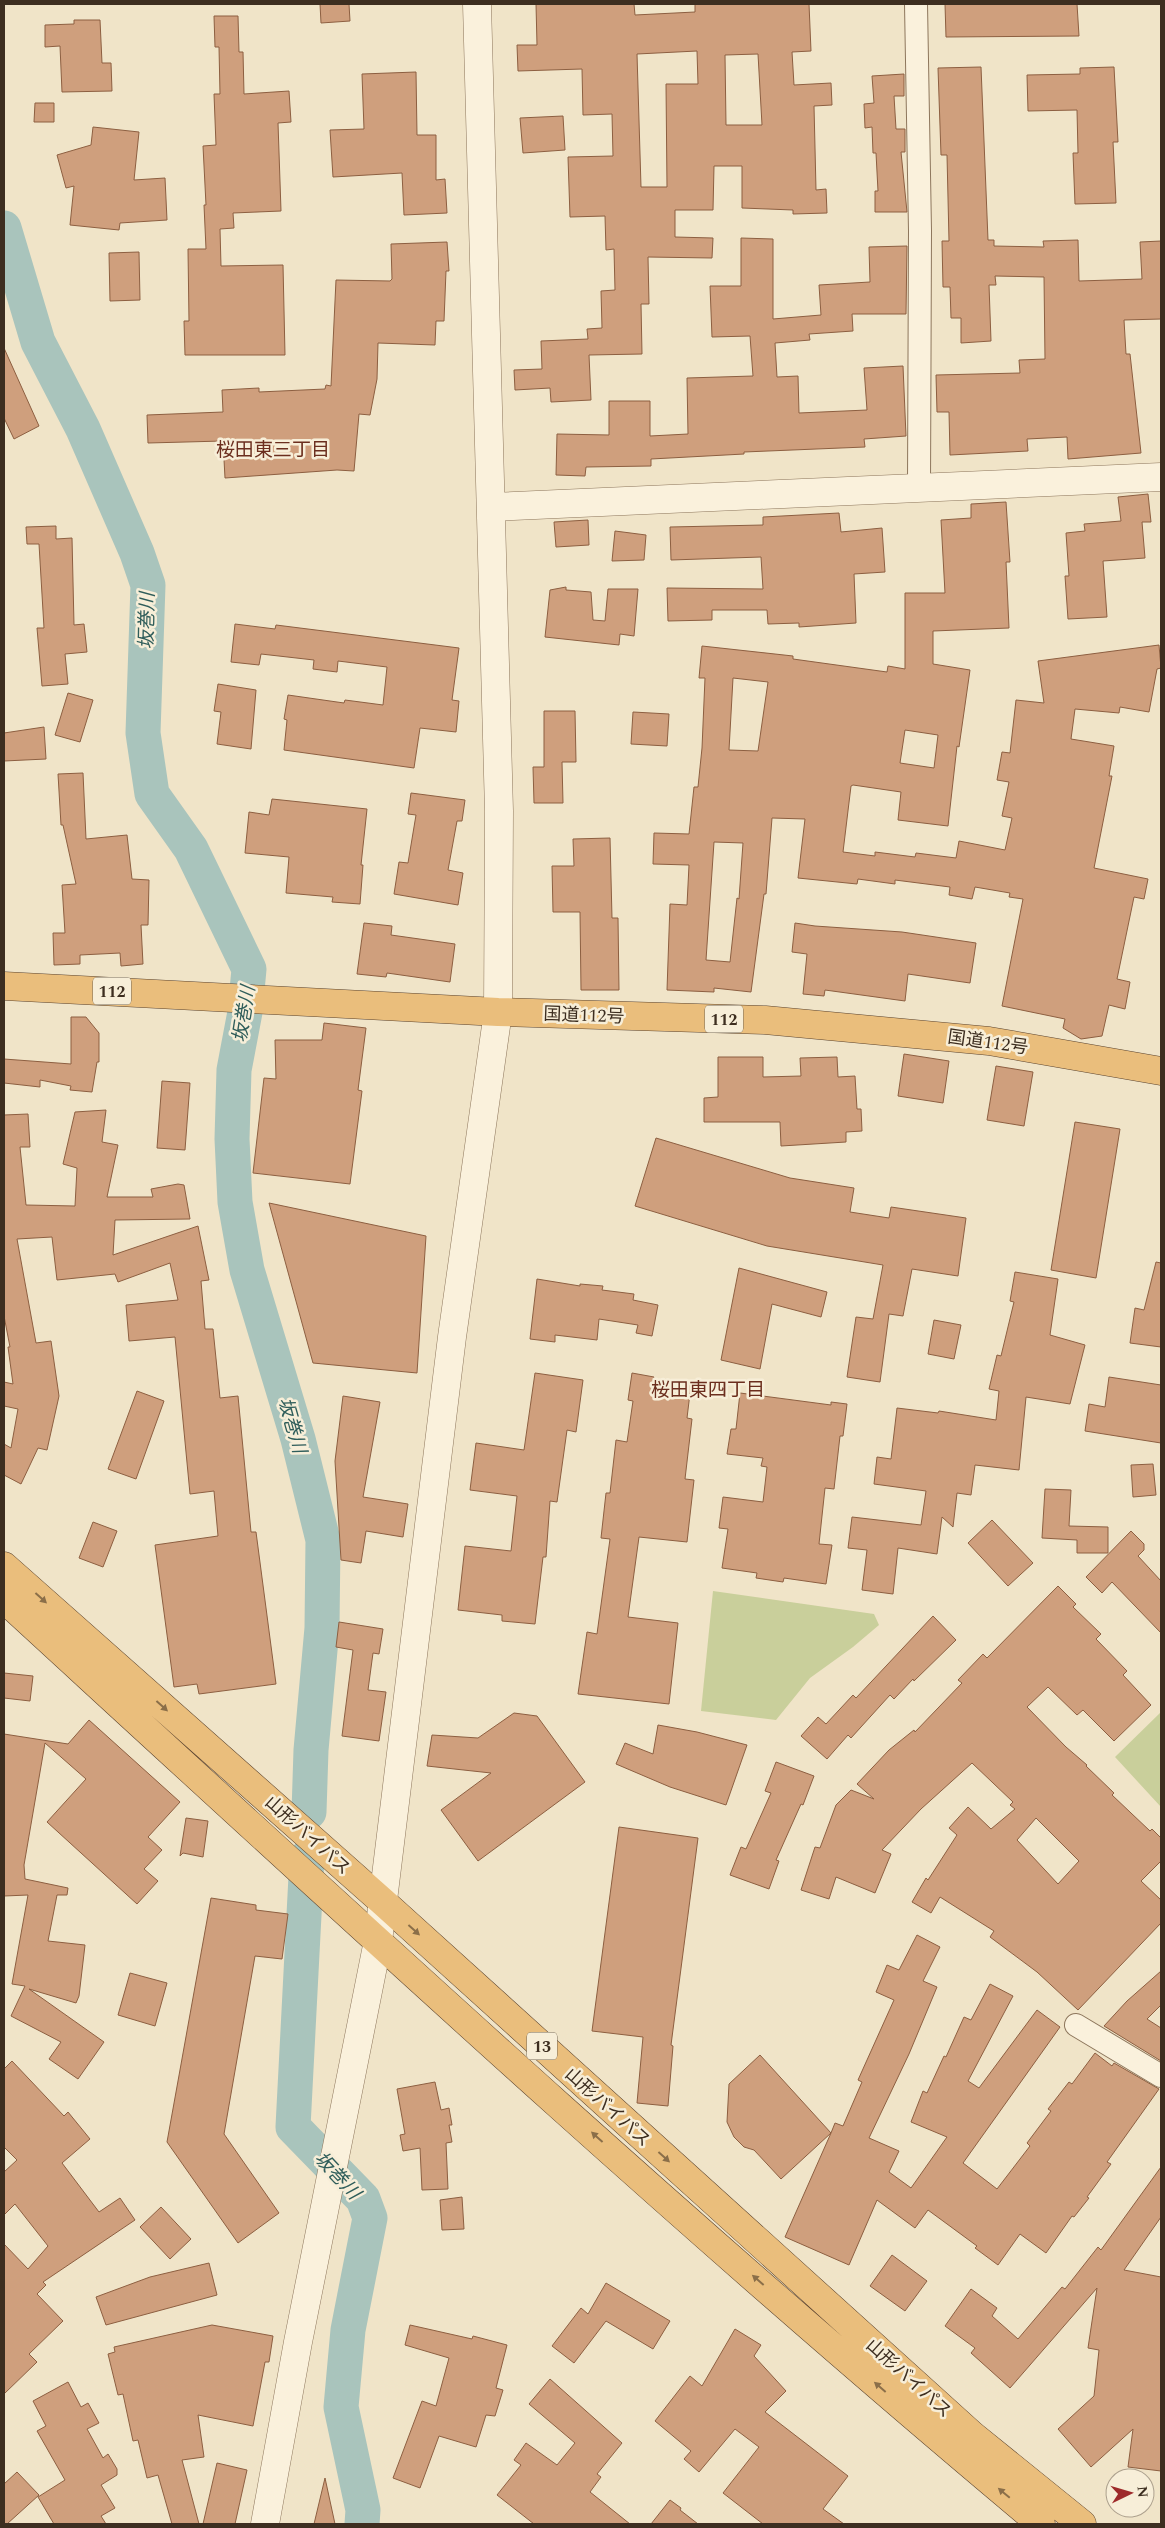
<svg xmlns="http://www.w3.org/2000/svg" width="1165" height="2528" font-family="Spectral,'Noto Sans JP',serif">
<style>
.green{fill:#c9cf9b}
.lines{fill:none;stroke-linecap:round;stroke-linejoin:round}
.river{stroke:#a9c4bc;stroke-width:35}
.building{fill:#cf9f7d;stroke:#8d5f41;fill-rule:evenodd}
.minor-casing{stroke:#8d765c;stroke-width:24}
.tertiary-casing{stroke:#8d765c;stroke-width:29}
.trunk-casing{stroke:#5b4430;stroke-width:29}
.minor{stroke:#faf1dc;stroke-width:22}
.tertiary{stroke:#faf1dc;stroke-width:28}
.trunk{stroke:#eabe7c;stroke-width:28}
.oneway{fill:#8b6f49}
.labels{text-anchor:middle;stroke-width:5;stroke-linejoin:round;paint-order:stroke}
.shield{fill:#f7eed8;stroke:#756857;stroke-width:1}
.shield-label{font-size:16px;font-weight:bold;fill:#3d2e20}
.street-label{font-size:18px;fill:#3d2e20;stroke:#f7eed8}
.neighbourhood-label{font-size:19px;fill:#6b2e1e;stroke:#f7eed8}
.water-label{font-size:19px;font-style:italic;fill:#2f5d5a;stroke:#f7eed8}
</style>
<rect width="100%" height="100%" fill="#f0e4c8"/>
<path class="green" d="M713,1591L874,1614L879,1625L853,1647L810,1678L776,1720L701,1711Z
M1161,1712V1807L1115,1757Z"/>
<g class="lines">
<path class="river" d="M4,228L38,342L83,429L137,553L148,585L143,733L152,794L191,849L249,969L245,1012L234,1070L232,1139L235,1202L247,1270L298,1439L323,1540L322,1628L311,1750L309,1812
M307,1857L293,2127L363,2199L370,2218L348,2330L341,2407L363,2510L362,2524"/>
</g>
<path class="building" d="M320,4H349L350,21L321,23Z
M536,4H634L635,15L695,12V4H809L811,51L792,52L794,85L831,83L832,105L814,106L816,190L826,189L827,213L793,214V210L742,208V166H714L713,210H675V237L713,238L712,258L648,257L649,304H641L642,354L589,355L591,400L551,402L550,388L515,390L514,370L542,369L541,341L588,339L587,329L602,328L601,291L615,290L614,249L606,250L605,216L570,217L568,157L613,156L612,114L583,115L582,69L518,71L517,45H537ZM697,51L698,84H666L667,187H641L637,54ZM758,54L762,125H726L725,55Z
M945,4H1077L1079,36L946,37Z
M214,16H238L239,52H243L244,94L289,91L291,122L278,123L281,211L233,213L234,228L220,229L221,266L283,265L285,355H185L184,321H189L188,249H206L204,205H206L203,146L216,145L214,94H220L219,47H215Z
M74,20H100L102,63H111L112,91L62,92L60,46L45,47V25L74,24Z
M981,67L988,240H994V246L1044,247L1043,241L1078,240L1079,281L1142,279L1140,242L1161,241V319L1124,320L1126,354H1130L1141,453L1068,459L1067,437L1027,439L1028,451L950,455L949,412H937L936,375L1020,373L1019,360L1045,359L1044,277L995,276L996,285H989L991,341L961,343V318H951L950,287H943L942,241H949L947,155H941L938,68Z
M1114,67L1118,142H1113L1116,203L1075,204L1073,153H1078L1077,110L1028,111L1027,75L1080,74V68Z
M416,72L417,135H436V180L445,179L447,213L404,215L402,173L333,177L330,130L364,129L362,74Z
M904,74V96H894L896,129H905V152H901L907,212H875V191H878L876,153H873L872,127L865,128L864,104L874,103L872,76Z
M35,103H54V122H34Z
M563,116L565,150L523,153L520,118Z
M93,127L139,132L134,180L165,178L167,220L120,223L119,230L70,225L74,186L66,188L57,155L91,145Z
M741,238L773,239V319L821,315L819,285L870,282L869,247L907,246L906,314H852L853,331L809,334L810,340L775,343L777,377L798,376L799,413L867,410L864,368L903,366L906,436L864,439L865,447L744,452V454L651,459V466L586,467L585,476L556,475L557,434L609,435V401H650V436L688,434L687,378L753,376L750,336L712,337L710,286H741Z
M447,242L449,271H446L444,321H436L435,345L378,343L377,379L370,415L359,414L354,471L337,470L225,478L223,441L148,443L147,415L223,412L222,390L259,388V392L325,389L326,385L331,386L336,280L390,281L392,279L391,244Z
M139,252L140,300L110,301L109,253Z
M4,348L39,426L14,439L4,418Z
M1148,494L1151,522H1142L1145,558L1103,561L1107,617L1068,619L1065,576H1069L1066,533L1085,531L1084,524L1121,521L1118,497Z
M1006,502L1010,562H1006L1009,628L933,631V664L970,670L959,747L957,746L948,826L898,820L901,792L853,785L851,786L843,852L875,856V852L915,857L916,853L956,858L959,841L1005,850L1012,818L1002,816L1009,782L997,780L1002,752L1010,753L1016,700L1044,703L1038,661L1159,645L1161,668L1157,669L1149,712L1120,707L1119,713L1075,709L1071,739L1114,746L1109,776H1112L1094,868L1148,879L1144,899L1134,897L1117,979L1130,982L1125,1009L1109,1005L1102,1036L1081,1039L1063,1028L1065,1019L1002,1006L1023,899L1009,897L1010,893L975,887L972,899L949,895L950,887L895,880V884L858,879L857,884L798,878L805,819L772,818L766,894H764L751,992L714,988V992L667,990L670,904L687,905L689,865L653,864L654,833L689,834L694,787H698L702,748L705,678H699L702,646L793,656V659L887,672L888,666L905,669V593H945L941,520L971,518V504ZM733,678L768,682L758,751L729,750ZM905,730L938,735L934,768L900,763ZM714,842L743,843L739,899L737,898L730,962L706,960Z
M839,513L841,532L882,528L885,572L854,574L856,623L799,627V623L768,624L767,610H712V620L668,621L667,588L763,589L761,557L671,560L670,527L763,525V517Z
M588,520L589,545L556,547L554,522Z
M56,526V539L72,538L74,625L84,624L87,652L65,654L68,684L42,686L37,628H44L39,544H27L26,527Z
M615,531L646,535L644,560L612,561Z
M566,587V590L591,592L593,620L605,621L608,589H638L634,636L620,634L619,645L545,637L550,590Z
M235,624L275,629L276,625L459,648L452,700L459,701L456,732L420,728L414,768L284,750L287,720L284,719L288,695L344,703L345,700L383,705L387,667L338,661L337,672L313,669L314,660L261,654L259,665L231,662Z
M218,684L256,690L251,749L217,744L221,712L214,711Z
M68,693L93,700L80,742L55,735Z
M544,711H575L576,762H562L563,803H534L533,767H544Z
M633,712L669,714L667,746L631,744Z
M44,727L46,759L4,761V733Z
M83,773L86,839L127,835L132,879L149,880L148,925H141L143,964L121,966L120,953L80,955V964L54,965L53,933H65L62,885L76,884L63,825H61L58,774Z
M411,793L465,800L462,821H457L448,870L463,873L458,905L394,894L399,862L408,863L416,815L408,814Z
M272,799L367,809L361,865H363L360,904L332,902L333,897L286,893L289,857L245,853L249,812L269,815Z
M610,838L612,918H618L619,990H581L580,912H553L552,866H574L573,839Z
M364,923L392,926L391,935L455,944L450,982L387,973L386,977L357,974Z
M795,923L815,926L902,932L976,943L970,983L908,974L905,1001L825,990L824,996L803,994L807,954L792,952Z
M71,1017H86L99,1033V1062H97L92,1092L70,1090L71,1086L40,1080V1087L4,1083V1059L71,1064Z
M324,1023L366,1028L358,1090L362,1091L350,1184L253,1173L264,1078L276,1079L275,1040H322Z
M904,1054L949,1061L943,1103L898,1096Z
M718,1057H763V1077L801,1076L800,1058L837,1057L838,1077L855,1076L857,1109H861L862,1131L846,1132V1142L781,1146L780,1122H704V1098L718,1097Z
M996,1066L1033,1072L1024,1126L987,1120Z
M162,1081L190,1083L185,1150L157,1148Z
M106,1110L102,1142L118,1145L107,1197H153L151,1189L178,1184L184,1185L190,1219L115,1220L113,1255L198,1226L209,1280L201,1281L205,1329H213L220,1398L238,1396L251,1532H256L276,1684L199,1694L197,1684L174,1687L155,1545L218,1536L214,1491L190,1494L175,1337L129,1341L126,1305L178,1300L170,1263L118,1282L115,1274L57,1280L52,1237L17,1239L36,1343L51,1341L59,1396L47,1450L38,1448L21,1484L4,1475V1444L11,1448L18,1409L4,1406V1382L13,1384L8,1347H10L4,1316V1115L28,1114L30,1147H20L26,1205L75,1206L77,1168L63,1164L75,1112Z
M1075,1122L1120,1129L1096,1278L1051,1270Z
M656,1138L790,1178L854,1188L850,1212L889,1218L891,1207L966,1218L958,1276L912,1269L903,1316L889,1314L880,1382L847,1377L856,1317L873,1319L883,1265L767,1246L635,1206Z
M269,1203L426,1236L417,1373L313,1363Z
M1156,1262L1161,1263V1347L1130,1343L1135,1308L1144,1310Z
M739,1268L827,1292L821,1317L772,1304L760,1369L721,1360Z
M1015,1272L1058,1279L1050,1335L1085,1345L1070,1404L1026,1397L1019,1470L975,1465L971,1495L957,1493L953,1527L942,1517L937,1554L898,1548L893,1594L862,1590L867,1550L848,1548L852,1517L921,1525L926,1491L874,1484L877,1457L891,1459L897,1408L938,1413L939,1411L996,1420L999,1391L989,1389L997,1355L1001,1356L1014,1302L1010,1301Z
M537,1279L580,1286V1284L603,1286L602,1290L634,1294L633,1300L658,1305L652,1336L636,1333L638,1325L599,1319L597,1340L555,1335V1342L530,1339Z
M934,1320L961,1325L954,1359L928,1354Z
M535,1373L583,1380L576,1432L567,1430L557,1502L550,1501L546,1557H543L535,1624L502,1621V1615L458,1610L465,1546L511,1551L517,1496L470,1490L476,1443L524,1450Z
M632,1373L654,1377L653,1380L691,1385L687,1418L692,1419L685,1479L694,1480L687,1542L639,1537L628,1617L678,1623L669,1704L578,1694L587,1632L597,1634L610,1539L601,1538L606,1493H610L616,1440L627,1442L633,1401L628,1400Z
M1109,1377L1161,1385V1443L1085,1431L1089,1404L1105,1407Z
M137,1391L164,1401L136,1479L108,1469Z
M740,1393L831,1405V1402L847,1404L843,1436H840L834,1489L825,1488L819,1544L832,1545L826,1584L784,1578L783,1582L756,1578L757,1573L722,1568L728,1529L719,1528L723,1497L763,1502L767,1467L761,1466L763,1458L727,1454L731,1429H736Z
M343,1396L380,1402L363,1497L408,1504L403,1537L366,1531L361,1563L341,1560L335,1461Z
M1153,1464L1156,1495L1133,1497L1131,1465Z
M1045,1489L1071,1490L1069,1526L1108,1527V1553H1077V1540L1042,1538Z
M992,1520L1033,1563L1008,1586L968,1543Z
M93,1522L117,1531L103,1567L79,1558Z
M1131,1531L1144,1544V1550L1138,1556L1161,1581V1633L1112,1582L1102,1593L1086,1577Z
M1058,1586L1076,1604L1073,1607L1101,1634L1096,1639L1127,1671L1123,1675L1151,1705L1114,1741L1083,1710L1077,1715L1048,1687L1027,1707L1066,1747L1087,1765L1086,1766L1114,1793L1112,1795L1150,1831L1152,1829L1161,1838V1861L1141,1881L1161,1900V1923L1078,2010L1037,1972L990,1937L994,1931L940,1897L931,1913L912,1902L926,1878L928,1880L957,1835L949,1828L968,1807L991,1829L1015,1809L1010,1805L1013,1802L972,1763L921,1809L882,1850L891,1854L875,1893L836,1877L829,1899L801,1890L815,1847L820,1848L836,1805L851,1790L874,1799L857,1784L889,1750L914,1730L915,1732L962,1683L958,1680L983,1654L987,1658ZM1036,1818L1079,1861L1058,1884L1017,1840Z
M933,1616L956,1640L914,1681L913,1679L894,1699L890,1695L851,1738L848,1735L827,1759L801,1736L818,1717L826,1724L853,1695L856,1698Z
M339,1622L383,1629L379,1654L373,1653L368,1690L386,1692L379,1741L342,1736L353,1650L336,1647Z
M4,1673L33,1676L30,1701L4,1698Z
M514,1713L537,1716L585,1782L478,1861L441,1810L491,1773L427,1766L432,1735L478,1738Z
M89,1720L180,1802L148,1837L162,1850L144,1869L158,1881L137,1904L47,1822L86,1779L45,1743L24,1865L25,1879L68,1888L67,1895H57L48,1941L85,1945L79,1996L76,2003L29,1989L104,2042L78,2079L49,2059L61,2042L11,2016L25,1986L12,1984L28,1895L4,1896V1734L68,1744Z
M658,1725L697,1732L747,1745L726,1805L670,1787L616,1764L625,1743L653,1754Z
M776,1762L814,1776L803,1805L801,1804L776,1860L779,1861L769,1889L730,1875L741,1847L746,1849L771,1793L765,1791Z
M186,1818L208,1821L203,1857L183,1853L180,1856Z
M619,1827L698,1838L671,2045L673,2046L668,2106L637,2103L643,2037L592,2031Z
M211,1898L256,1905V1910L288,1914L282,1959L255,1956L224,2134L279,2213L238,2243L167,2142Z
M917,1935L940,1947L923,1981L937,1987L909,2054L869,2138L899,2151L889,2172L911,2188L947,2137L911,2122L923,2091L927,2093L944,2056L946,2057L964,2017L971,2020L990,1984L1013,1996L968,2081L979,2088L1037,2010L1060,2027L963,2163L997,2189L1030,2146L1027,2143L1051,2111L1048,2109L1069,2082L1072,2084L1095,2053L1112,2066L1114,2063L1159,2089L1107,2162L1111,2164L1087,2197L1089,2198L1074,2217L1072,2216L1046,2253L1020,2234L998,2265L975,2248L977,2246L928,2210L915,2228L877,2200L849,2265L785,2237L831,2133L781,2179L754,2150L744,2147L734,2137L727,2122L729,2084L760,2055L831,2133L835,2123L843,2126L862,2082L858,2080L894,2000L876,1992L887,1965L899,1970Z
M1161,1971V2005L1147,2019L1161,2028V2061L1104,2026L1127,2001Z
M130,1973L167,1983L155,2026L118,2015Z
M12,2061L64,2116L68,2112L90,2139L62,2163L99,2212L120,2198L135,2220L43,2282L46,2285L37,2294L63,2321L29,2354L37,2362L4,2394V2244L28,2269L48,2246L15,2204L4,2215V2172L17,2160L4,2147V2069Z
M435,2082L441,2110L449,2108L452,2125H449L452,2142L446,2143L448,2189L422,2190L420,2148L403,2151L400,2135L405,2134L397,2089Z
M1161,2167V2217L1124,2270L1161,2277V2471L1128,2467L1133,2429L1091,2467L1058,2429L1094,2396L1099,2350L1088,2348L1097,2288L1010,2388L971,2353L975,2348L945,2326L971,2289L997,2308L992,2316L1018,2339L1062,2287L1065,2289L1098,2247L1101,2250Z
M462,2197L464,2229L442,2230L440,2200Z
M161,2207L191,2239L170,2259L140,2227Z
M892,2255L927,2281L905,2311L870,2286Z
M209,2263L217,2295L106,2325L96,2297L150,2277Z
M606,2283L670,2321L653,2349L606,2321L574,2363L552,2346L581,2308L588,2314Z
M212,2325L273,2336L269,2362H265L253,2426L198,2415L204,2457L182,2460L199,2524H172L158,2475L147,2478L138,2440L133,2441L123,2394L118,2395L108,2354L115,2352L114,2347Z
M410,2325L472,2339L473,2336L507,2345L496,2388L503,2390L495,2416L486,2415L476,2447L439,2436L420,2488L393,2478L422,2401L436,2406L449,2358L405,2345Z
M735,2329L761,2345L754,2356L786,2391L765,2412L848,2476L823,2509L844,2524H763L723,2493L759,2447L735,2429L699,2472L684,2459L691,2451L655,2421L690,2376L702,2386Z
M550,2379L622,2443L597,2474L601,2477L590,2492L630,2524H534L497,2495L521,2465L514,2460L526,2443L557,2465L575,2443L529,2404Z
M68,2382L81,2407L88,2403L99,2423L87,2429L103,2458L108,2454L117,2469V2475L101,2485L115,2508L101,2516L106,2524H54L38,2497L65,2480L37,2431L46,2426L33,2401Z
M217,2463L247,2470L235,2524H203Z
M17,2472L39,2495L7,2524H4V2484Z
M325,2478L335,2524H314Z
M670,2500L681,2508L680,2510L698,2524H651Z"/>
<g class="lines">
<g class="minor-casing">
<path id="minor" d="M916,4L920,231L919,487
M1076,2025L1161,2076"/>
</g>
<g class="tertiary-casing">
<path id="tertiary" d="M491,507L1161,477
M265,2524L298,2342L378,1941L452,1337L498,1012L499,811L477,4"/>
</g>
<g class="trunk-casing">
<path id="trunk" d="M4,986L498,1012L765,1020L989,1041L1161,1071
M4,1566L383,1902L972,2435L1082,2524
M4,1599C345,1912 685,2227 1041,2524"/>
</g>
<use href="#minor" class="minor"/>
<use href="#tertiary" class="tertiary"/>
<use href="#trunk" class="trunk"/>
</g>
<defs><path id="oneway-solid" d="M-6-.8H1V-3.2L6.5 0L1 3.2V.8H-6Z" transform="scale(1.25)"/></defs>
<g class="oneway">
<use href="#oneway-solid" transform="translate(41 1598) rotate(42)"/>
<use href="#oneway-solid" transform="translate(162 1706) rotate(42)"/>
<use href="#oneway-solid" transform="translate(414 1930) rotate(42)"/>
<use href="#oneway-solid" transform="translate(597 2137) rotate(-138)"/>
<use href="#oneway-solid" transform="translate(664 2157) rotate(42)"/>
<use href="#oneway-solid" transform="translate(758 2280) rotate(-139)"/>
<use href="#oneway-solid" transform="translate(880 2387) rotate(-139)"/>
<use href="#oneway-solid" transform="translate(1004 2493) rotate(-140)"/>
</g>
<g class="labels">
<g class="shield">
<rect x="93" y="977.5" width="38" height="27" rx="4"/>
<rect x="705" y="1005.5" width="38" height="27" rx="4"/>
<rect x="527" y="2032.5" width="30" height="27" rx="4"/>
</g>
<g class="shield-label">
<text x="112" y="997">112</text>
<text x="724" y="1025">112</text>
<text x="542" y="2052">13</text>
</g>
<g class="street-label">
<text transform="translate(584 1015) rotate(2)" y="6">国道112号</text>
<text transform="translate(988 1042) rotate(8)" y="6">国道112号</text>
<text transform="translate(308 1835) rotate(42)" y="6">山形バイパス</text>
<text transform="translate(608 2107) rotate(42)" y="6">山形バイパス</text>
<text transform="translate(909 2378) rotate(42)" y="6">山形バイパス</text>
</g>
<g class="neighbourhood-label">
<text x="273" y="456">桜田東三丁目</text>
<text x="708" y="1396">桜田東四丁目</text>
</g>
<g class="water-label">
<text transform="translate(146 621) rotate(-89)" y="7">坂巻川</text>
<text transform="translate(243 1014) rotate(-81)" y="7">坂巻川</text>
<text transform="translate(293 1425) rotate(74)" y="7">坂巻川</text>
<text transform="translate(338 2175) rotate(47)" y="7">坂巻川</text>
</g>
</g>
<rect width="1165" height="2528" fill="none" stroke="#3d2e20" stroke-width="10"/>
<g transform="translate(1130 2493) rotate(85)"><circle r="24" fill="#f7eed8" stroke="#ada18e"/>
<path d="M0-4L9 19L0 12L-9 19Z" fill="#9e2a2b"/>
<text y="-8" font-size="14" font-weight="bold" text-anchor="middle" fill="#3d2e20">N</text>
</g>
</svg>
